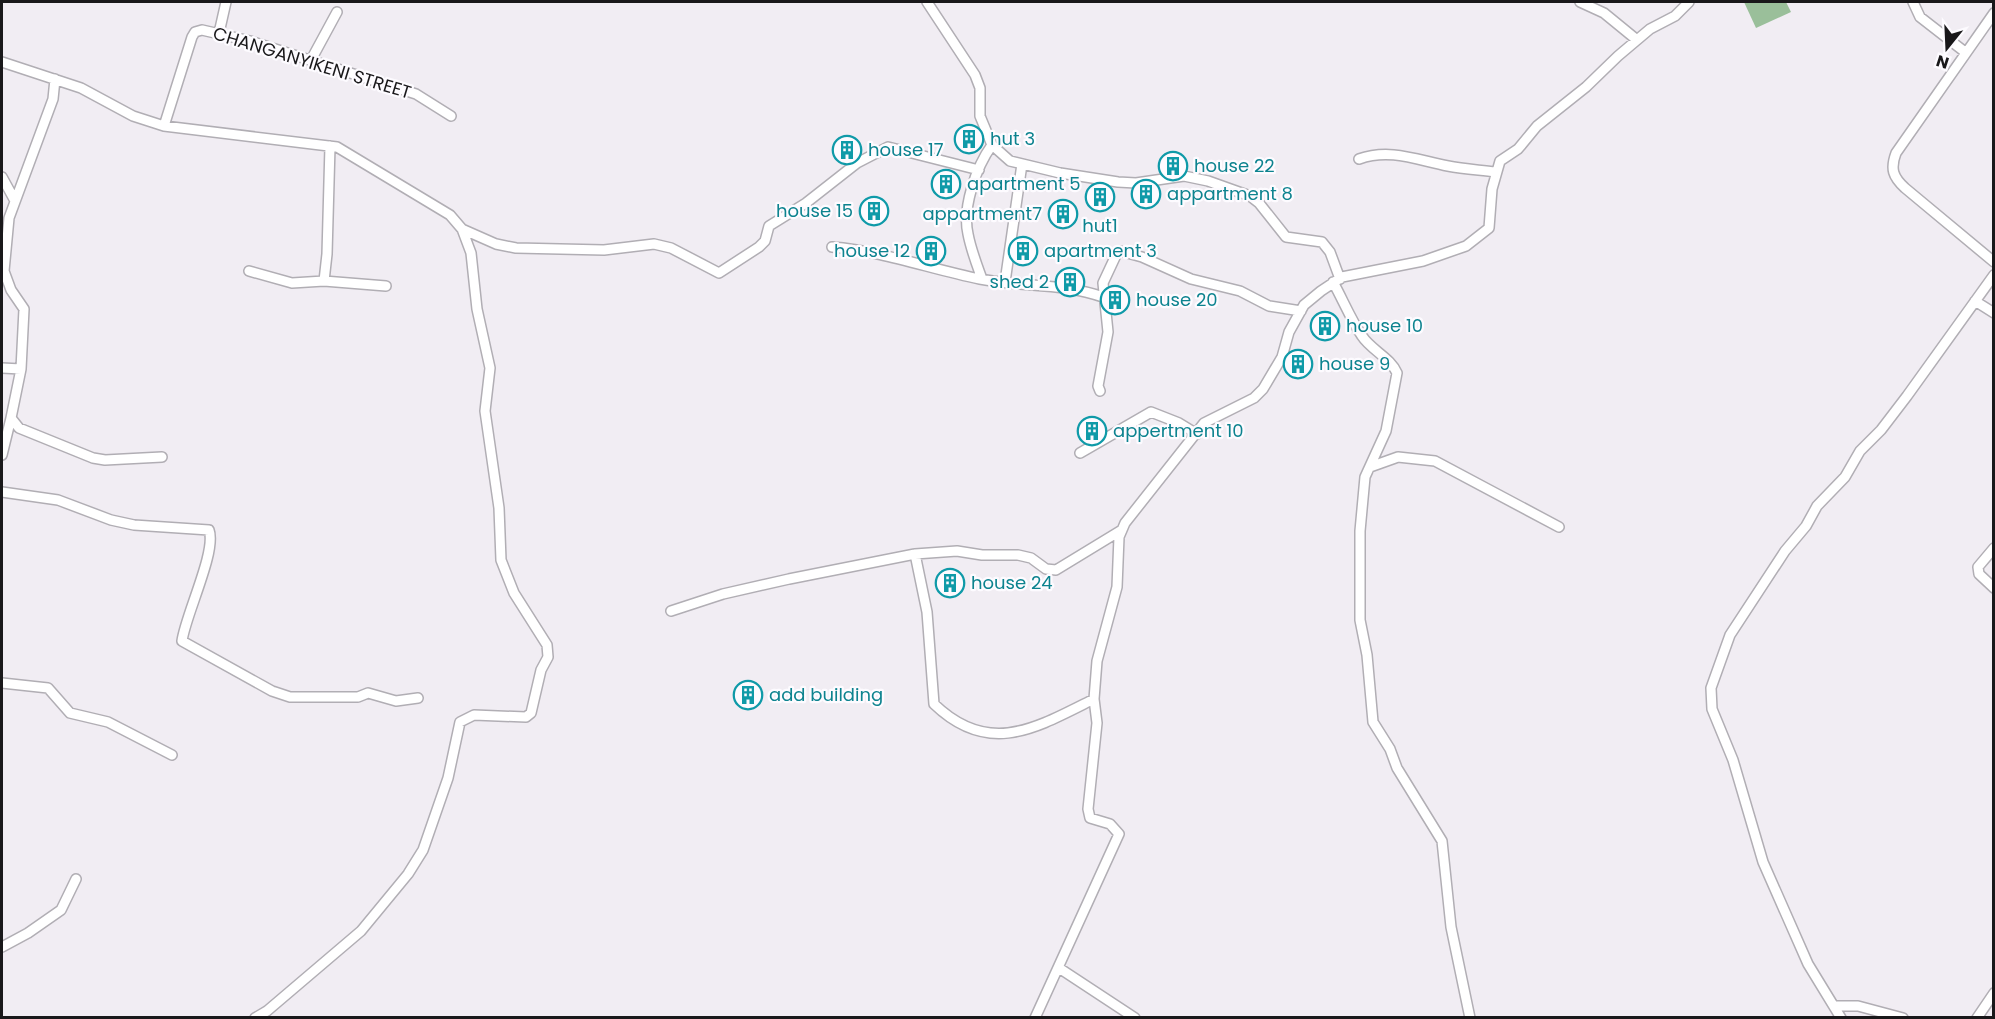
<svg xmlns="http://www.w3.org/2000/svg" width="1995" height="1019" font-family="Poppins,sans-serif">
<style>
.forest{fill:#9abf9a}
.lines{fill:none;stroke-linecap:round;stroke-linejoin:round}
.minor-casing{stroke:#b1aeb4;stroke-width:12}
.minor{stroke:#fff;stroke-width:9}
.labels{text-anchor:middle;stroke-width:4.5;stroke-linejoin:round;paint-order:stroke}
.street-label{font-size:18px;fill:#19181a;stroke:#fdfbff}
.culture-label{font-size:18px;fill:#0d838f;stroke:#fdfbff;text-anchor:start}
</style>
<rect width="100%" height="100%" fill="#f1edf3"/>
<path class="forest" d="M1744,2H1786L1791,12L1756,28Z"/>
<g class="lines">
<g class="minor-casing">
<path id="minor" d="M927,2L975,75L980,88V116L992,145L1010,161L1060,173L1118,182L1136,183L1184,176L1208,181L1250,196L1259,203L1286,237L1322,242L1330,252L1340,279
M1580,2L1604,13L1637,40
M1913,2L1920,17L1965,52
M1994,13L1896,153C1890,169 1893,177 1905,188L1994,262
M219,33L226,2
M311,60L337,12
M2,62L81,88L133,116L164,126L337,147L450,215L462,229L471,253L477,309L490,368L485,411L499,508L501,560L514,593L547,645L548,657L541,670L531,713L526,717L474,715L460,722L448,778L423,850L408,874L361,931L267,1011L255,1018
M55,79L53,99L9,218L4,271L11,290L24,309L21,369L11,418L19,428L93,458L105,460L162,457
M164,126L192,37L195,32L202,30L250,41L416,94L451,116
M1359,159C1390,148 1417,160 1448,166C1463,169 1480,170 1495,172
M2,177L14,199
M462,229L496,244L516,248L604,250L654,244L671,248L719,273L759,247L765,241L769,226L806,203L857,163L888,147L979,170
M832,247C883,251 930,269 980,279C1021,287 1064,283 1103,297
M249,271L292,283L324,281L386,286
M982,279C977,265 971,250 968,234C962,208 976,167 992,145
M324,281L327,254L330,146
M1005,282L1022,164
M1333,282C1343,300 1351,320 1362,336C1371,350 1391,358 1397,373L1386,431L1365,477L1360,531V620L1367,655L1373,722L1390,749L1397,768L1442,841L1451,927L1470,1018
M1975,301L1994,313
M2,368L21,369
M1100,391L1098,386L1108,332L1103,283L1117,253L1120,251L1142,257L1191,279L1240,291L1269,306L1301,311
M1080,453L1151,412L1179,423L1197,434
M2,455L11,418
M1370,467L1398,457L1435,461L1559,527
M2,492L58,500L111,520L134,525L209,530C217,551 185,616 182,641L272,691L290,697H358L368,693L396,701L418,698
M1994,548L1978,567L1979,574L1994,588
M915,554L927,612L934,704C989,757 1036,728 1094,699
M671,611L723,594L789,579L915,554L957,551L982,555H1018L1031,558L1046,569L1056,570L1120,531
M2,683L48,688L70,713L108,722L172,755
M2,947L28,933L61,910L76,879
M1059,968L1135,1018
M1835,1006H1858L1903,1018
M1035,1018L1119,834L1110,824L1090,818L1088,809L1097,723L1094,699L1097,661L1117,587L1119,537L1125,523L1204,423L1254,398L1263,389L1282,357L1289,332L1304,305L1321,291L1342,277L1423,261L1466,246L1489,228L1492,189L1500,161L1518,149L1537,126L1586,87L1618,56L1650,29L1675,16L1689,2
M1841,1018L1808,964L1763,862L1733,760L1712,709L1711,688L1730,635L1785,551L1806,526L1817,506L1845,477L1860,451L1881,430L1907,396L1994,275
M1977,1018L1994,993"/>
</g>
<use href="#minor" class="minor"/>
</g>
<defs>
<g id="building-ring" transform="scale(1.5)"><circle r="9.5" fill="#fdfbff" stroke="#0f9aa8" stroke-width="1.5"/><path d="M-4-6H4V6H1V3H-1V6H-4ZM-2.5-4.3h1.7v1.8h-1.7ZM.8-4.3h1.7v1.8H.8ZM-2.5-1h1.7V.8h-1.7ZM.8-1h1.7V.8H.8Z" fill="#0f9aa8"/></g>
</defs>
<g fill-rule="evenodd">
<use href="#building-ring" x="969" y="139"/>
<use href="#building-ring" x="847" y="150"/>
<use href="#building-ring" x="1173" y="166"/>
<use href="#building-ring" x="946" y="184"/>
<use href="#building-ring" x="1146" y="194"/>
<use href="#building-ring" x="1100" y="197"/>
<use href="#building-ring" x="874" y="211"/>
<use href="#building-ring" x="1063" y="214"/>
<use href="#building-ring" x="931" y="251"/>
<use href="#building-ring" x="1023" y="251"/>
<use href="#building-ring" x="1070" y="282"/>
<use href="#building-ring" x="1115" y="300"/>
<use href="#building-ring" x="1325" y="326"/>
<use href="#building-ring" x="1298" y="364"/>
<use href="#building-ring" x="1092" y="431"/>
<use href="#building-ring" x="950" y="583"/>
<use href="#building-ring" x="748" y="695"/>
</g>
<g class="labels">
<g class="street-label">
<text transform="translate(312 63) rotate(17)" y="6">CHANGANYIKENI STREET</text>
</g>
<g class="culture-label">
<text x="990" y="145">hut 3</text>
<text x="868" y="156">house 17</text>
<text x="1194" y="172">house 22</text>
<text x="967" y="190">apartment 5</text>
<text x="1167" y="200">appartment 8</text>
<text x="853" y="217" text-anchor="end">house 15</text>
<text x="1042" y="220" text-anchor="end">appartment7</text>
<text x="1100" y="232" text-anchor="middle">hut1</text>
<text x="910" y="257" text-anchor="end">house 12</text>
<text x="1044" y="257">apartment 3</text>
<text x="1049" y="288" text-anchor="end">shed 2</text>
<text x="1136" y="306">house 20</text>
<text x="1346" y="332">house 10</text>
<text x="1319" y="370">house 9</text>
<text x="1113" y="437">appertment 10</text>
<text x="971" y="589">house 24</text>
<text x="769" y="701">add building</text>
</g>
</g>
<rect width="1995" height="1019" fill="none" stroke="#19181a" stroke-width="6"/>
<g transform="translate(1947 48) rotate(198)" stroke="#fdfbff" stroke-width="4.5" paint-order="stroke">
<path d="M0-4.5L10 22L0 15L-10 22Z" fill="#19181a"/>
<text y="-9" font-size="16" font-weight="bold" text-anchor="middle" fill="#19181a">N</text>
</g>
</svg>
